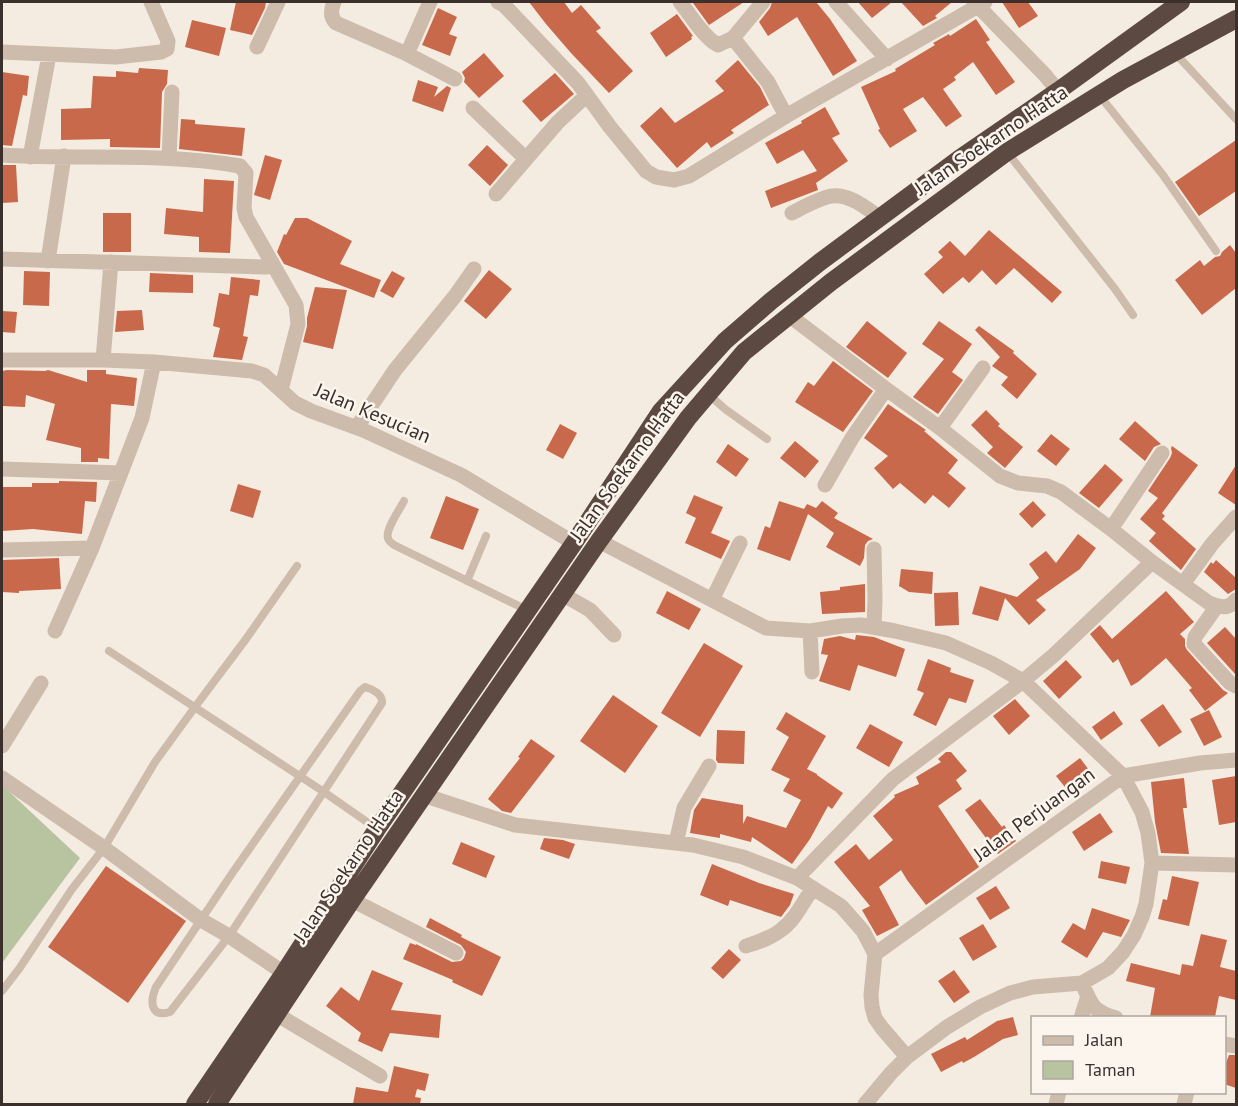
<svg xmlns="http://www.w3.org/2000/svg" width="1238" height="1106" font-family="'PT Sans',sans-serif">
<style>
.green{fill:#b8c4a0}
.building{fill:#c8694b}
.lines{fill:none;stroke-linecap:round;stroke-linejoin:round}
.lane{stroke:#cdbbac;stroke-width:8}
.street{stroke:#cdbbac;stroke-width:15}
.highway{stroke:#5c4a42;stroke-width:18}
.labels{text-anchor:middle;stroke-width:5;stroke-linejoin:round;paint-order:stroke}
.street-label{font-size:20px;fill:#3b302b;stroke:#fbf5ee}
</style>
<rect width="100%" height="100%" fill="#f4ebe1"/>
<path class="green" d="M2,785L80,858L2,963Z"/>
<path class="building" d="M236,2H266L265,8L252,35L230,30Z
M529,2H564L572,13L581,5L601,28L596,31L633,71L609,93L571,53L546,24Z
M696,2H744L709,25L693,3Z
M772,2H816L830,19L857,61L833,76L797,17L768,36L759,22L770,8Z
M858,2H892L872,18Z
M901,2H952L935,16L937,18L923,26Z
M1002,2H1028L1038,16L1019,28Z
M438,8L457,17L449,34L457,37L450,56L422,45Z
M677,14L693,36L691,37L692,39L666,57L650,33Z
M976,19L990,40L986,42L1015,82L996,95L973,62L954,77L956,80L943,89L962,116L946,127L923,97L903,109L917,131L890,148L878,130L880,129L861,87L896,71L895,69L935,45L933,43L949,34L950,36Z
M192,20L226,28L219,56L185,47Z
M484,53L504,76L479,98L464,82L465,78L462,72Z
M738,60L760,87L769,105L731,130L734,133L711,148L707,142L677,168L640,126L661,107L675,123L724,91L715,81Z
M139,68L168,70L167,84L162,92L160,148L110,147V139L61,140V109L91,108L93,76L116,77V71L138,73Z
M2,72L29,76L27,96L23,95L12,146L2,145Z
M555,73L574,94L541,122L522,101Z
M418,80L438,87L434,97L447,86L451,88L443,112L412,101Z
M825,107L840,134L832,138L848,161L816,183L818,190L771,208L765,191L817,171L803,150L777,164L765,143L802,123L801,121Z
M181,119L195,120V124L245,128L242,156L179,149Z
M1236,140V191L1199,216L1175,182Z
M487,145L508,165L490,186L468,165Z
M265,155L282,160L270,200L254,195Z
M2,165H16L18,202L2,203Z
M204,179L234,181L230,253L199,252V237L164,234L166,208L203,212Z
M103,213H131V252H103Z
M295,218H307L352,241L340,264L381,280L374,298L284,264L277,252L284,234L286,235Z
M989,230L1062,292L1052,303L1014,268L996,285L982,270L969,283L963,277L943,294L924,274L943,257L938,252L950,241L965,256Z
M1230,245L1236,253V288L1202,315L1175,280L1200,260L1204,266L1215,257L1220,256L1222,252Z
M489,270L512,289L486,319L464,301Z
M24,271L50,272L49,306L23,305Z
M392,271L405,278L393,298L380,291Z
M150,273L193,275V293L149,292Z
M231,277L260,280L258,296L250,295L243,336L248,337L242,360L213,357L220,328L213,326L219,293L229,295Z
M315,287L347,290L333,349L303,342L307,326V318Z
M142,310L144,330L115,332L117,311Z
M2,311L17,312L15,333L2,332Z
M867,321L907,353L888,378L846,347Z
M939,321L972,344L952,372L963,380L938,414L913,397L944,359L922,344Z
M979,326L1014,351L1013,353L1037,374L1017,399L1001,385L1008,377L992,366L1000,357L975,330Z
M833,361L873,391L843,432L795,402L808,382L814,386Z
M7,370L45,371L48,370L87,382V370H106V374L137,378L134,406L111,404L109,459L98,458V462H81V448L46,440L55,404L26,395L25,407L2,406V371Z
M888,404L926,430L924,431L958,460L948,473L966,488L949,508L933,495L925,504L900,483L893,489L874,468L888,456L864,438Z
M986,410L1000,424L998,426L1023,447L1005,468L987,453L993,447L971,425Z
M1135,421L1161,444L1154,447L1145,461L1119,439Z
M560,424L577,433L563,459L546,450Z
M1051,434L1070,449L1056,466L1037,451Z
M795,441L819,461L805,478L780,458Z
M728,444L749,459L736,477L716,462Z
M1172,446L1198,465L1162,513L1165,516L1162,519L1196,549L1181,570L1149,541L1156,533L1140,519L1158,498L1148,491L1170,458L1172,453L1171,448Z
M1105,464L1123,480L1099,508L1079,493Z
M1236,465V505L1218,493Z
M59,481L97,482L96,502L85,501L82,534L33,529L2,531V487H32V483H59Z
M238,484L261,491L253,518L230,511Z
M694,495L723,507L711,533L730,541L721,559L685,543L696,518L686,513Z
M446,496L479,509L463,550L430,538Z
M779,501L804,509L807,504L816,508L822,501L838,513L834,518L873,539L868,541L865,545L864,558L860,566L826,547L834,533L808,514L790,561L757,549L765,526L770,528Z
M1033,501L1046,515L1032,528L1019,514Z
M1078,534L1096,548L1080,569L1036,600L1046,610L1029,625L1005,598L998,621L972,614L980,586L1017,597L1039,578L1029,564L1046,551L1056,563Z
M59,558L61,589L19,591V593L2,592V560Z
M1216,560L1236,578V589L1228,594L1204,572L1211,562L1213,564Z
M901,569L933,572L932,594L909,592L899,586Z
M865,584V612L822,614L820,592L840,590V587Z
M667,591L701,609L689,630L656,613Z
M1166,591L1194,622L1180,634L1185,639V646L1187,650L1223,690L1228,693L1205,711L1189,690L1192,688L1166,658L1138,682L1131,686L1118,659L1113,663L1090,634L1100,625L1112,639Z
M958,592L959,625L935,626L934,593Z
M1225,627L1236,639V675L1207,643Z
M856,635L874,637L905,649L896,677L858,665L850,691L819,681L828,655L821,654L824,639L840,636L855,640Z
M704,643L743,666L700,737L661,713Z
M928,659L951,668L950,672L974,680L966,703L949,698L936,726L913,715L924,693L917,690Z
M1066,660L1082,677L1059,699L1043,681Z
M613,695L658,726L625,773L580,741Z
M1015,699L1030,716L1009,735L993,716Z
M1163,704L1182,732L1159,747L1140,720Z
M1209,710L1222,737L1204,746L1190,719Z
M1114,711L1123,724L1101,740L1092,727Z
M786,712L826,736L807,769L817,774V775L843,793L832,809L828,806L810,839L792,864L752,837L751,842L720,834V838L690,833L694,810L702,798L743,805V824L747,816L786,828L801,800L783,791L790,779L771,770L789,737L776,729Z
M870,724L903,742L889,767L856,748Z
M717,730L745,731L744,764L718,763L716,760Z
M531,739L555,756L511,813L502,811L488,799L520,758L518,757Z
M946,752H951L967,771L956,780L962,789L938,806L979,867L926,905L907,880L901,870L879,887L899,925L877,936L862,910L870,906L834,862L856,844L869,860L893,840L873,816L895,797L894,795L919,784L916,777L941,762L938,759Z
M1080,758L1092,774L1069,792L1056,776Z
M1236,776V822L1219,825L1212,780Z
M1184,778L1187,808H1183L1189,854L1161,853L1155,822L1151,782Z
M980,799L1002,827L1004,825L1016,841L998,854L965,810Z
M1100,813L1113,832L1084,851L1072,832Z
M544,838L563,840L575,844L569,859L540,849Z
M461,842L495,856L486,878L452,864Z
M1101,861L1130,867L1126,884L1098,878Z
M712,864L759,883L794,894L790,905L781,917L730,900L728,906L700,895Z
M106,866L186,921L128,1003L48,947Z
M1172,876L1199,882L1189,926L1158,919L1163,899L1167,900Z
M996,886L1010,908L990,920L976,898Z
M1092,908L1130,920L1121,937L1103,932L1087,958L1061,942L1073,923L1085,930Z
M430,918L462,935L461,937L501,957L482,996L452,982L453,980L403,959L410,943L416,945V944L452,962L461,961L464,958L466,952L461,945L426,927Z
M983,924L997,947L973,961L959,938Z
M1201,934L1227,940L1220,967L1236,971V1000L1219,996L1215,1017H1150L1155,988L1126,981L1131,963L1180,975L1182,964L1193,966Z
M729,949L741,960L723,979L711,968Z
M372,970L403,983L391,1010L441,1015L439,1038L390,1033L382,1052L358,1041L361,1033L326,1006L341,987L359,1001Z
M954,970L970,992L954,1003L938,981Z
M1013,1017L1018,1035L1003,1039L974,1057L963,1063L962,1061L941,1072L931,1054L965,1037L967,1040L997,1021Z
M1229,1055H1236V1088L1224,1084V1068Z
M394,1066L429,1074L425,1091L417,1089L415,1097L421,1098L420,1104H353L356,1087L388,1092Z"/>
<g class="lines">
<path class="lane" d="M1175,53L1236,119
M1100,96L1163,175L1216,251
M1007,152L1115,289L1133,315
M708,394L725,409L767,439
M404,501C400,509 385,530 388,538C388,541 392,543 394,545L527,610
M467,581L486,536
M109,651L324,792L377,829
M365,687C372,689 383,694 382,703L229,936L170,1012C150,1018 150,1001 156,987L233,872L360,691Z
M2,991L19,969L72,889L104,848L155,762L195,707L246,639L297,566"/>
<path class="street" d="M334,2C331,9 330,17 336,23L407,54L455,79
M498,2L504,5L578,83L610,127L646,171L656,177L674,180L689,176L786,116L985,2
M680,2C690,14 704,38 718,45L733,38L763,2
M836,2L887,59
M974,2L1045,75L1058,91
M733,38L768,82L786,116
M257,47L278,2
M2,52L116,57L161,52L167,49L168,41L151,2
M407,54L430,2
M473,108L526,159L558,122L587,95
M2,155C81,160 161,152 240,166L246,173L244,208L246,217L296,305L298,324L281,390
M30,157L49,55
M169,158L172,92
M496,194L526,159
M792,213C803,207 815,201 827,197C846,191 865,207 879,217
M2,259L265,267L274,266
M48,261L64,156
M790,316L886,389L940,428L1000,476L1018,483L1047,486L1061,492L1111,529L1152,562L1209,603C1220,607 1228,610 1236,600
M2,360H103L154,362L252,371L264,375L295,403L311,411L363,430L461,475L574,543
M103,360L111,262
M357,427L395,370L455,296L474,269
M940,428L983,368
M2,469L121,473
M825,485L852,438L886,389
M1111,529L1162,453
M599,541L766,628L810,631L842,626L861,625L895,631L946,643L991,663L1023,681L1123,776L1142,812L1148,833L1152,863L1146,904L1142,917L1134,935L1123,952L1108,968L1082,983L1033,987L1010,993L980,1007L947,1027L907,1057L891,1073L865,1104
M2,550L92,548
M1183,584L1212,544L1236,517
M562,594L590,610L614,635
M712,600L740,543
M1217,606L1195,637L1194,644L1230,683L1236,686
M874,627L875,600L874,549
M55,631L92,548L142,418L154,362
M810,631L812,672
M2,746L41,683
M2,778L104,848L201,920L229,936L284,973
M423,795L515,825L693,845L743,857L797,878L841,906L863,931L875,954L871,995L872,1007L875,1018L882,1028L907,1057
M676,843L684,808L709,766
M1152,863L1236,865
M797,878L893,779L1023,681L1054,655L1152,562
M352,900L456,953
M746,946C758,942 771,938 781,930C795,920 803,902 813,888
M875,954L1123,776L1200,763L1236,760
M1082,983C1091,1004 1092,1011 1116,1018
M276,1014L380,1076
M1081,1018L1088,996
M1224,1044L1236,1046
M1056,1104L1059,1092
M1184,1104L1187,1092"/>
<path class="highway" d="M195,1104L284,973L377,829L574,543L661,411L725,341L771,301L820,262L959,159L1058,91L1181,2
M217,1104L352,900L599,541L688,418L744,352L831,282L1007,152L1123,80L1236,19"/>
</g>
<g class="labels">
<g class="street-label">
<text transform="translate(991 140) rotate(-34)" y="7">Jalan Soekarno Hatta</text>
<text transform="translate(373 413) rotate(23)" y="7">Jalan Kesucian</text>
<text transform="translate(627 466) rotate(-54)" y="7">Jalan Soekarno Hatta</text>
<text transform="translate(1034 814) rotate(-36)" y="7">Jalan Perjuangan</text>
<text transform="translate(348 866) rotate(-56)" y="7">Jalan Soekarno Hatta</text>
</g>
</g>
<rect width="1238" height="1106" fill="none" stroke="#3b302b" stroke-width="6"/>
<rect x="1031" y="1016" width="195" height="78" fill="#fbf5ee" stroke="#aea6a0" stroke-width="1.5"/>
<rect x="1043" y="1036" width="30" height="9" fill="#cdbbac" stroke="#aea6a0" stroke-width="1.5"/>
<text x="1085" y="1046" font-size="18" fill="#3b302b">Jalan</text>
<rect x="1043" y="1061" width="30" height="18" fill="#b8c4a0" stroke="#aea6a0" stroke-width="1.5"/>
<text x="1085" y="1076" font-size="18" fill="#3b302b">Taman</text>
</svg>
